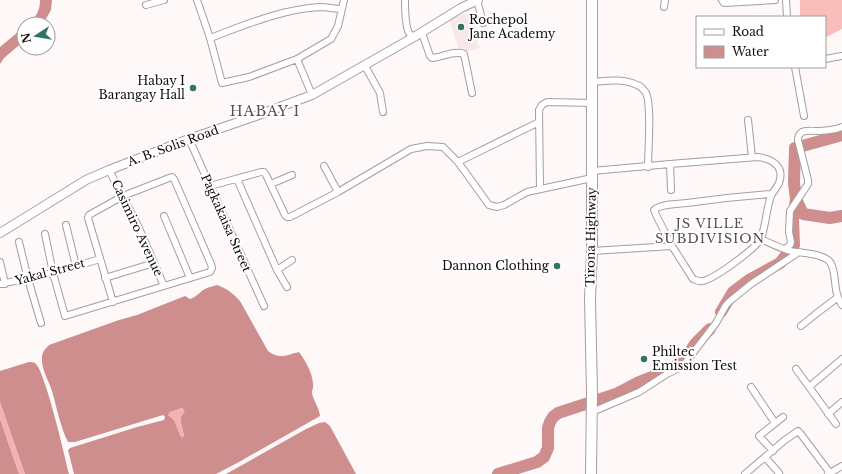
<svg xmlns="http://www.w3.org/2000/svg" width="842" height="474" font-family="'Libre Baskerville',serif">
<style>
.built{fill:#f8e8e8}
.green{fill:#f9bdbc}
.forest{fill:#f3b1b1}
.water{fill:#cd8e8d;fill-rule:evenodd}
.lines{fill:none;stroke-linecap:round;stroke-linejoin:round}
.river{stroke:#cd8e8d;stroke-width:12}
.minor-casing{stroke:#a79d9d;stroke-width:8}
.tertiary-casing{stroke:#a79d9d;stroke-width:10}
.primary-casing{stroke:#a79d9d;stroke-width:12}
.minor{stroke:#fff;stroke-width:6}
.tertiary{stroke:#fff;stroke-width:8}
.primary{stroke:#fff;stroke-width:10}
.poi-dot{fill:#317465;stroke:#fff;stroke-width:1.5}
.labels{text-anchor:middle;stroke-width:4;stroke-linejoin:round;paint-order:stroke}
.poi-label{font-size:12px;fill:#0f0c0b;stroke:#fff;text-anchor:start}
.street-label{font-size:12px;fill:#0f0c0b;stroke:#fff}
.neighbourhood-label{font-size:13px;letter-spacing:1px;fill:#595150;stroke:#fff}
.quarter-label{font-size:14px;letter-spacing:1px;fill:#595150;stroke:#fff}
</style>
<rect width="100%" height="100%" fill="#fef8f8"/>
<path class="built" d="M467,13L480,48L460,53L449,19Z"/>
<path class="green" d="M800,0H842V29L825,38V17H800Z"/>
<path class="forest" d="M0,402L25,474H19L0,419Z
M182,408L186,411L181,422L184,437L182,438L180,435L174,420L168,415L170,412Z"/>
<path class="water" d="M40,0H52L51,10L43,24H28C36,17 40,11 40,0Z
M24,27V41L4,58L0,64V47Z
M217,285C226,288 234,294 240,301L268,351C280,360 286,355 299,352C306,362 312,372 313,383C314,387 312,389 312,393C313,400 319,407 320,416L239,462L216,474H74L68,450L70,448L137,427L164,420L165,417L163,415L75,442H68C60,426 57,408 52,391C49,381 41,369 42,358C42,352 45,349 49,345L119,320L137,315L185,296L190,299C196,298 200,291 207,288C210,287 214,286 217,285ZM182,408L185,411L181,417V422L184,436L182,438L180,435L174,420L168,415L170,412Z
M29,362C31,362 33,362 35,363C45,370 65,457 69,474H25L0,402V371Z
M0,419L19,474H0Z
M325,422L330,426L356,474H226L306,429L319,423Z"/>
<g class="lines">
<path class="river" d="M796,199L794,183L795,148L842,135
M721,312L733,292L749,280L780,263L794,245L793,220L796,199L803,214L830,218L842,216
M498,474L537,462L544,457L548,448V428L550,422L553,417L558,413L616,394L639,382L667,371L679,364L685,359L695,344L710,329"/>
<g class="minor-casing">
<path id="minor" d="M197,0L210,38L222,83L249,77L297,59L331,39L338,26L344,0
M405,0C405,9 405,25 409,33C410,34 412,36 414,37
M477,0L483,23
M722,0L724,3L775,0
M786,0L787,17
M146,5L164,0
M664,7L665,0
M422,33L430,56L432,58C442,57 455,50 464,54L472,93
M210,38C245,25 282,9 320,7C327,7 335,9 342,9
M297,59L312,95
M825,59L842,56
M365,66L380,93L383,112
M795,67L804,116
M592,82C606,81 623,78 637,85C641,86 644,90 646,93C652,105 648,151 648,167
M748,120L752,157
M189,139L264,306
M458,162L539,122
M324,166L338,192
M109,170L139,228L164,286
M592,171L670,164
M237,179L277,270L292,260
M271,184L292,175
M210,186L261,172H264L266,175L285,215L287,217H290L338,192L411,149L427,146L443,147L458,162L489,205L497,207L504,205L527,192L592,178
M540,189L539,110L542,105L547,102L592,103
M671,190L670,164L758,157C772,159 785,166 779,183C777,188 773,191 771,196C766,210 766,225 761,238C757,248 713,280 702,281C699,282 696,280 693,279L672,246L657,217L654,210C660,204 679,204 687,203C715,199 743,196 771,194
M164,216L190,278
M66,225L76,266
M45,234L53,273L65,316L210,272L212,268L211,264L174,179L172,177L169,178L123,196L89,215L88,218L113,302
M761,239C769,243 778,247 787,250C799,254 828,252 832,266C837,280 833,292 842,305
M19,242L28,279L41,323
M785,249L790,245L791,242L789,232L790,211L808,184V180L798,140C798,137 799,134 802,132C807,130 811,131 816,131C825,131 834,130 842,127
M592,251L672,246
M0,262L5,284
M277,270L287,287
M105,278L154,263
M0,284L53,273L100,259
M801,326L817,313L837,298
M796,369L836,424
M751,387L775,423
M809,387L842,359
M592,412L639,392L667,374L683,366L716,323L726,305L730,301L751,284L799,252
M828,414L842,402
M773,451L759,436L783,417
M765,457L779,473
M745,474L785,440L798,431L800,433L830,473
M828,474L842,466"/>
</g>
<g class="tertiary-casing">
<path id="tertiary" d="M0,233L86,180L109,170L189,139L253,117L312,95L414,37L461,8L478,0"/>
</g>
<g class="primary-casing">
<path id="primary" d="M591,474L592,393L590,298L592,251V0"/>
</g>
<use href="#minor" class="minor"/>
<use href="#tertiary" class="tertiary"/>
<use href="#primary" class="primary"/>
</g>
<g class="poi-dot">
<circle cx="461" cy="27" r="4"/>
<circle cx="193" cy="88" r="4"/>
<circle cx="557" cy="266" r="4"/>
<circle cx="644" cy="359" r="4"/>
</g>
<g class="labels">
<g class="poi-label">
<text x="469" y="24">Rochepol<tspan x="469" dy="14">Jane Academy</tspan></text>
<text x="185" y="85" text-anchor="end">Habay I<tspan x="185" dy="14">Barangay Hall</tspan></text>
<text x="549" y="270" text-anchor="end">Dannon Clothing</text>
<text x="652" y="356">Philtec<tspan x="652" dy="14">Emission Test</tspan></text>
</g>
<g class="street-label">
<text transform="translate(173 146) rotate(-20)" y="4">A. B. Solis Road</text>
<text transform="translate(226 223) rotate(66)" y="4">Pagkakaisa Street</text>
<text transform="translate(137 228) rotate(65)" y="4">Casimiro Avenue</text>
<text transform="translate(591 237) rotate(-89)" y="4">Tirona Highway</text>
<text transform="translate(50 272) rotate(-15)" y="4">Yakal Street</text>
</g>
<g class="neighbourhood-label">
<text x="710" y="228">JS VILLE<tspan x="710" dy="15">SUBDIVISION</tspan></text>
</g>
<g class="quarter-label">
<text x="265" y="116">HABAY I</text>
</g>
</g>
<rect x="696" y="16" width="130" height="52" fill="#ffffff" stroke="#9f9e9d"/>
<rect x="704" y="29" width="20" height="6" fill="#ffffff" stroke="#9f9e9d"/>
<text x="732" y="36" font-size="12" fill="#0f0c0b">Road</text>
<rect x="704" y="46" width="20" height="12" fill="#cd8e8d" stroke="#9f9e9d"/>
<text x="732" y="56" font-size="12" fill="#0f0c0b">Water</text>
<g transform="translate(36 36) rotate(258)"><circle r="19" fill="#ffffff" stroke="#9f9e9d"/>
<path d="M0-3L7 15L0 10L-7 15Z" fill="#317465"/>
<text y="-6" font-size="11" font-weight="bold" text-anchor="middle" fill="#0f0c0b">N</text>
</g>
</svg>
